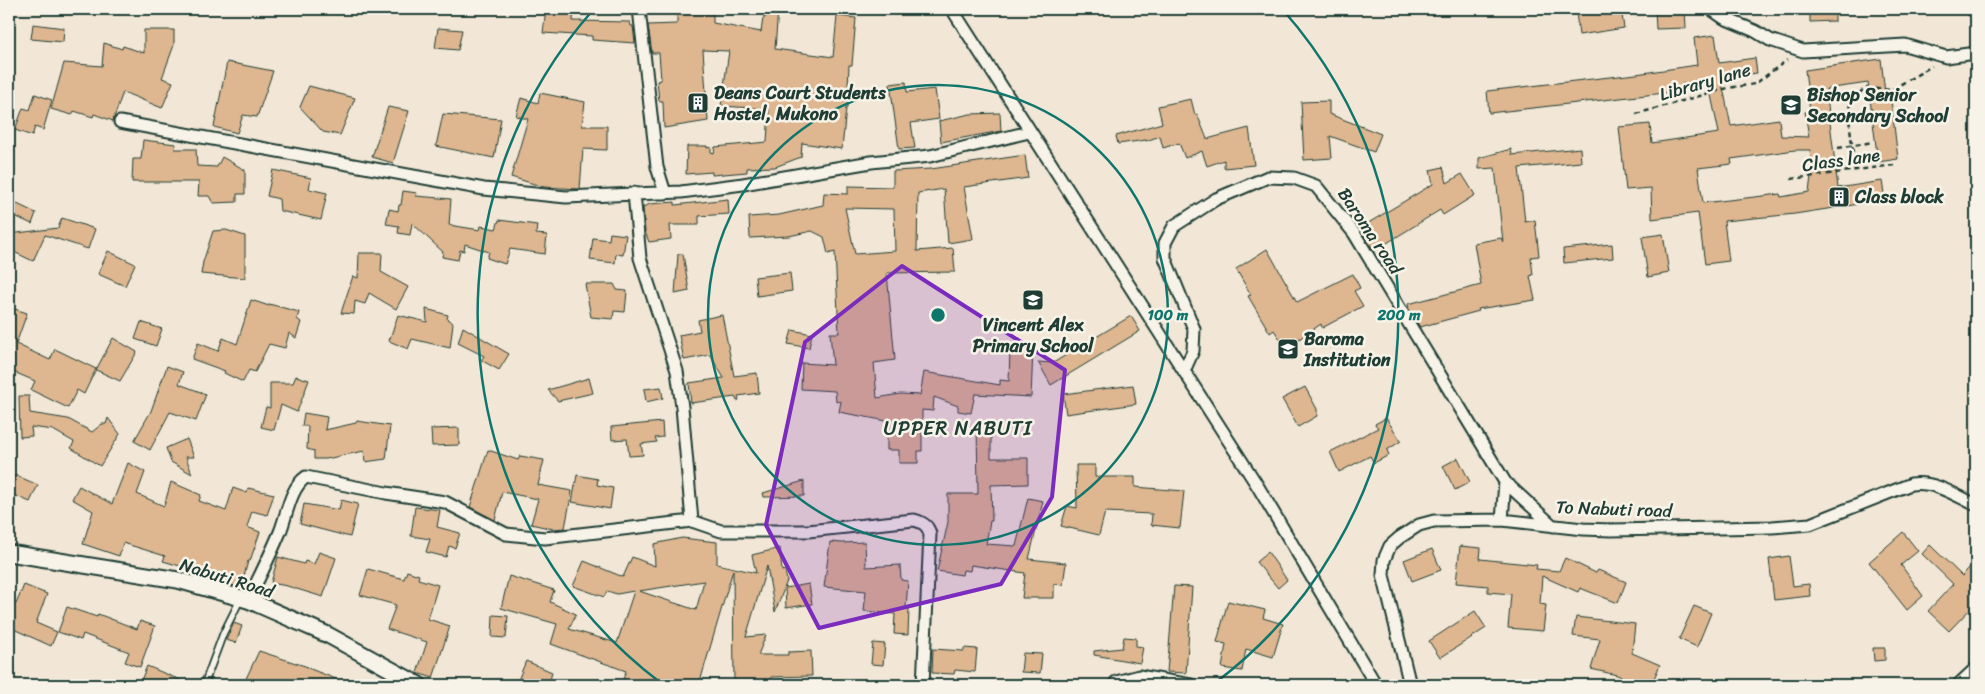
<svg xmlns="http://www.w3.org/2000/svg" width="1985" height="694" font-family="Sriracha,sans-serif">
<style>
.building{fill:#deb68f;stroke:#1f3d34;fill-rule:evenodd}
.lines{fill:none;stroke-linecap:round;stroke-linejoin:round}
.service-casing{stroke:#1f3d34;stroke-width:9}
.minor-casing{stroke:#1f3d34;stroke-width:15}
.tertiary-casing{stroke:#1f3d34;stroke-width:19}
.path{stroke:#1f3d34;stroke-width:2.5;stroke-dasharray:5 4;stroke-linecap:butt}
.service{stroke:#f7f3e8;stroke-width:5.5}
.minor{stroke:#f7f3e8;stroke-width:11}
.tertiary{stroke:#f7f3e8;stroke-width:15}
.marked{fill:#7b2cbf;fill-opacity:0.2;stroke:#7b2cbf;stroke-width:4;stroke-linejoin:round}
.ring{fill:none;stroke:#0f766e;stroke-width:2.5}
.labels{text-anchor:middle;stroke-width:5;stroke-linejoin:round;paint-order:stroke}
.street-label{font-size:18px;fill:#1f3d34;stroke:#f7f3e8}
.poi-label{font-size:18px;font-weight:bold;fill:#1f3d34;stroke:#f7f3e8;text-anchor:start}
.quarter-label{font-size:20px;letter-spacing:1px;fill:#1f3d34;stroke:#f7f3e8}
.centre{fill:#0f766e;stroke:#f7f3e8;stroke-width:2.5}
.ring-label{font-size:15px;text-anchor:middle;font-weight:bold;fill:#0f766e;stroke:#f7f3e8;stroke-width:5;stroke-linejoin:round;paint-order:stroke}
</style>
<rect width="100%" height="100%" fill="#f2e7d6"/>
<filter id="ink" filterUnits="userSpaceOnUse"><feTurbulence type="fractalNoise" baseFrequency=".02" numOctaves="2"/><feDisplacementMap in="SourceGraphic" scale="10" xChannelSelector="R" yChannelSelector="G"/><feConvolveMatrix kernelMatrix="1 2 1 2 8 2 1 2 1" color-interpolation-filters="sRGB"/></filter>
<g filter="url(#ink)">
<path class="building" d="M546,9H574L573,21L630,22L631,26H633L635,43L592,40V36L543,33Z
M764,9H778L775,49L833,57L837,16L856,18L852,65H849L847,108H846L842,149L802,143L801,157L775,167L747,168V172L712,175V172L686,174L687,146H707V148L711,147V152L714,153L715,147L767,142L769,109L721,106L729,51L703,50L708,121L664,128L663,101H659L657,81L661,80L659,53H652L648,25L677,24V12L694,13L713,14V23L761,32L763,18H765Z
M1604,9H1621L1624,28L1579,35L1576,13Z
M1655,9H1685L1686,28L1656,29Z
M1810,9H1835V21L1810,22Z
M33,24L64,28L63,42L31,39Z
M438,28L462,30L458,50L435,48Z
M144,30H174V45L162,78L173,82L162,108L123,92L113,121L94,114L93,117L74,111L72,115L51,109L64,63L102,66L104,43L122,49L123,46L144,53Z
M1715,35L1719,63L1755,58L1757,73L1721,78L1731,126L1779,119L1781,136L1809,137L1805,112L1810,111L1805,70L1881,59L1886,101L1891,100L1898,159L1878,162L1868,83L1826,89L1838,188L1882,181L1885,200L1795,214L1724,221L1729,261L1705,264L1698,213L1652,219L1651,188L1626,190L1619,127L1650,124L1652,143L1719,133L1708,81L1682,84V91L1489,113L1487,91L1636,74L1697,65L1694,38ZM1795,150H1810L1812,169L1809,192L1781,197L1780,194L1703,203L1698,168L1732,164L1731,159Z
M227,62L273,71L257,117L243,115L237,133L214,127Z
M906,82L907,92L935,89L939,119L911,123L915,148L899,149L890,84Z
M309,86L355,98L340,135L323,132L300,107Z
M540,93L585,102L582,126H607V150L583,149L580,189L544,187L511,177L528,119L516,116L521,98L538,103Z
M35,94L52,100L43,130L35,127L32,136L15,130L23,108L30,110Z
M1191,99L1195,115L1197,114L1207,139L1249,128L1254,165L1224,168V160L1207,166L1202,151L1185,158L1179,143L1163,148L1160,136L1146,141V140L1118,144L1116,136L1162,123L1158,106Z
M1329,101V114L1381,134L1374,152L1330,136L1332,158L1304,160L1301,102Z
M388,107L409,111L393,163L372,157Z
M1000,113L1001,131L941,142L939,121L970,114Z
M443,114L501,119L494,158L436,146Z
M143,140L176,144L175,149H196L197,166L217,167L222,157L245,170V194H237V202L213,203L209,196H198L199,182H132L133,159H141Z
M1580,148L1581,162L1519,168L1525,222L1535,220L1539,256L1531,257L1533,275L1530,276L1535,300L1478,309L1479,311L1420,327L1409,310L1408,304L1481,285L1474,243L1501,238L1503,242L1495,168L1479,169V158L1511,149L1512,155Z
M1025,155L1028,178L964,187L973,239L948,243L944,189L918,193L917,251L953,248L955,272L887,273L895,360L874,363L877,398L900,394L920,395L924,372L1000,385V380L1009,381L1010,349L1033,350L1031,397L975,394L971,413L958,411V406L934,397L933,411L922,410V451H918V463H899V450H887V421L839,412L841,401L836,402L835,391L801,389L802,363L833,365L830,333H839L835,252L828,254L824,237L812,231L789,236L750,238L749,217L779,215L823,205L824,193L848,194V186L893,187V171L931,169ZM845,208L894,209L895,251L855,254Z
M1443,167L1447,183L1462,174L1475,195L1443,215L1440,210L1374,251L1360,228L1433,184L1430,170Z
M273,170L311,178L309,189L327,193L321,220L280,211L279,199L267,196Z
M403,191L417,193L416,196L451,199L449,225L480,230L481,226L496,229L499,220L537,225L536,234L547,235L545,254L510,249L505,264L487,258L489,252L465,244L464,251L460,250L458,260L442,257L443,252L412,223L410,235L398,233L399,226L386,224L389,209L398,211L399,205H401Z
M728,199L729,214L699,216V225H670L671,239L649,242L645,232L643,207L650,204L675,202V205Z
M15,203L36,213L32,224L10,214Z
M62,218L95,229L88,249L45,235L33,261L14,252L9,253V234L58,228Z
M226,230L245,236V278L201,274L203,262L213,231Z
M610,233L626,235L623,255L616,254L615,263L590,260L593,238L609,240Z
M1663,234L1669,273L1648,277L1642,237Z
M1612,244L1613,258L1564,263L1563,249Z
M1267,249L1297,302L1353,274L1360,288L1354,291L1363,306L1322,328L1321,324L1286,348L1274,330L1270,333L1248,296L1251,295L1236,269Z
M108,251L135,264L125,286L98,274Z
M359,253H382L381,272L408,287L396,309L369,293L365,304L355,301L354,314L341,313L353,276L358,278Z
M678,254H683L689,291L675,294Z
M790,273L792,291L757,296L755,277Z
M585,284H614L617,290L627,291L625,312L614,311L613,319L591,317Z
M251,300L269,306V304L299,312L297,319L301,322L296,338L289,333L285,348L269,344L255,372L249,370L243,382L224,373L225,371L192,359L198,343L218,351L223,338L237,344Z
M9,307L27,313L16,344L50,360L55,349L96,369L84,394L77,390L68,408L31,390L35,381L9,370Z
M426,309L448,315L447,319L453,323L450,348L412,339L408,349L389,341L398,315L427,322Z
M722,315L734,376L757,373L759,393L738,396L739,400L737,401L735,397L691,403L689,383L724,378L710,355L684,360L679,335L700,331L698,320Z
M1131,316L1140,331L1051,385L1038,362L1053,363Z
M141,322L162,329L156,346L135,339Z
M463,327L509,354L499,370L481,360L484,356L458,343Z
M792,330L812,334L809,348L788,344Z
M113,338L137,352L120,381L96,370Z
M167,366L183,372L179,384L206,394L196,421L170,412L150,450L134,441L151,411Z
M296,376L309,380L297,412L281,405L274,430L261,427L266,407L270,408V383H293Z
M589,378L593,393L558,401L548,390Z
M1133,385L1136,404L1066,414L1063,394Z
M661,387L663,398L646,402L644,389Z
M1305,387L1317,409V416L1298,427L1282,399Z
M19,396H29L30,413L68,419L92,432L102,424H106L108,418L120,434L100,466L71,448L74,442L53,430L31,427L32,436L20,437Z
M304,413L327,417L325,430L356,423L357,421L390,426L386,459L365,462L364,451L326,459H314V451L307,449L308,426H302Z
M1386,418L1401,441L1387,450L1389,455L1374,463L1370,456L1339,472L1330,452L1378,428L1375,424Z
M662,422L663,437L655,438L657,442L641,444L643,455L629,456L627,439L612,440L611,427Z
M977,422H991V458H1028V484L991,485L992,521H990L986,544L1016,546L1028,498L1043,501L1029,559L1066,563L1063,585L1054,584V598H1022L1025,573L971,565L970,571L963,570L962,575L937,571L948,522V494H978Z
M459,428V445L432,446L431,429Z
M187,439L194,457H186L192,474L171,462L166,448Z
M488,450L518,460L520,456L544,460L538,485L572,491L565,528L553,529L531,524L538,499L502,492L495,520L470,507Z
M1458,458L1470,482L1455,490L1443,466Z
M128,463L145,472L137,494L164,506L171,482L201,495L199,501L226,511L233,488L247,493L248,488L274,494L267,515L252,511L247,527L260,532L250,561H248L241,588L196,573L197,571L163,561L165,556L123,543L119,556L83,544L93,511L72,499L79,486L112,504Z
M1076,465H1095V477H1135V487L1184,491L1180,528L1151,525L1152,514L1105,512L1099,535L1061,526L1067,506L1077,508Z
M15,475L38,485L30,502L9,493Z
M577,475L598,479L597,485L613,488L610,509L572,502Z
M804,481V496L764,497L763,493Z
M341,500L358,504L350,537L300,524L304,504L339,510Z
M415,507L440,510L437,527L460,533L455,548L449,546L446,557L426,552L430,539L411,536Z
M1903,532L1918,551L1901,565L1923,596L1907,610L1869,562Z
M682,538L717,542V564L756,573L752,555L780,548L782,571L785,570L787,581L775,612L767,566L746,637L766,635L758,655H788V652L811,651L812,676L771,677V685H734L733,570L699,685H621L626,671L551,644L557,624L501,608L509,576L554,590L550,602L576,614L569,629L617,643L634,591L617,594L607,591L604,597L573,586L584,561L623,577L632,557L655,566L654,544ZM704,581L696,610L639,591Z
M830,542L842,543L865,542L866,567L900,565L901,580L908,581L906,608H909L908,635L894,634L895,614L864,611L866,591L824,587Z
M1930,545L1962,576L1976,560V603L1949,631L1928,611L1953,584L1922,554Z
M1460,546L1481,548L1480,559L1537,565L1536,569L1559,571L1565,558L1596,573L1598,570L1626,582L1618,603L1580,588L1578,592L1542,576L1540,604L1546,605L1543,631L1508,628L1511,594L1488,592V586L1456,583Z
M1432,549L1441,570L1412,581L1404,560Z
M319,552L336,558L323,597L287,586L271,583L278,557L304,564L305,561L314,564Z
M1268,552L1287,580L1278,588L1256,562Z
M1789,556L1793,586L1809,584L1810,596L1774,600L1769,559Z
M368,569L404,579L407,571L419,575L418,579L438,585L428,619L450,626L433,678L417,673L427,642L387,629L396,605L360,595Z
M809,584L812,604L786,608L785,588Z
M24,585L47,594L36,623L57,632L51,646L9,627V601L16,604Z
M1174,586L1192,587L1186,673L1167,672Z
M1228,601L1265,610L1263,618L1283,624L1273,657L1246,649L1242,671L1222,668L1226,644L1217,642Z
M1694,606L1711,613L1697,647L1679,639Z
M67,607L97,617L98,614L137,629L140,621L155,626L140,667L125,662L129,652L83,634L81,640L58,632Z
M1475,611L1486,628L1440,658L1429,641Z
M493,615L508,616L506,638L492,637Z
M1576,617L1635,624L1632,653L1660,665L1651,685H1642L1617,675L1591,669L1600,639L1573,636Z
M234,623L242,626L236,643L226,640Z
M1124,637L1136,638V646L1143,647L1140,663L1094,655V651L1122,648Z
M873,643L885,644L883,665L871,664Z
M964,648L977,649L975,672L955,670L954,674L932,673L933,649L964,651Z
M1873,648H1885V660L1874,661Z
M259,651L308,667V668L341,681L316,685H243Z
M1023,653L1042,654L1040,673L1021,672Z
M526,661L552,672L549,685H516Z
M147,666L192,685H139Z"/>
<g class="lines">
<g class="service-casing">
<path id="service" d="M204,685L223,634L240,600"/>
</g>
<g class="minor-casing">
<path id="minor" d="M639,9L657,167L665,193
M952,9L1257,485L1376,685
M1711,9L1724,18L1755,31L1770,40L1803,51L1905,45L1946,57L1976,53
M1972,9L1976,13
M120,122L484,189L566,197L681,192L743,184L871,162L930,156L1029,132
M634,193L640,258L677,371L682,407L692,521L721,531H808L914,520C922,522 928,525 930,534L923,685
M1184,371L1193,351L1194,329L1165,258V243L1174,226L1216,199L1268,177L1294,178L1316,186L1354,233L1505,482L1553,526
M1502,520L1505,482
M248,600C259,578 270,556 280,532C287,515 290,488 306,477L386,493L445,502L506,534L545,538L692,521
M1116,682L1139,676L1191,685
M1410,685L1383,575L1384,560L1390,546L1399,538L1419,525L1434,521L1502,520L1583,529L1611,530L1772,527L1810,524L1911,484C1935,481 1955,495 1976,505"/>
</g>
<g class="tertiary-casing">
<path id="tertiary" d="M9,553L178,580L248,600L328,635L419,685
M1961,685L1976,671"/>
</g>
<path class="path" d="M1636,114L1728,88L1755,84L1787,60
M1838,148L1873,142
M1855,170L1848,110L1852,100L1865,88L1891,90L1932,66
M1791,179L1894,165"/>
<use href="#service" class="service"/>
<use href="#minor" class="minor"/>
<use href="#tertiary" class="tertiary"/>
</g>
</g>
<path class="marked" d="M902,266L1065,370L1052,497L1001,584L819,628L766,525L805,342Z"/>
<g class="ring">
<circle cx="938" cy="315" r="230"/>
<path d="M661 683A461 461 0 0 1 593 10M1283 10A461 461 0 0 1 1215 683"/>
</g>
<defs>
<g id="building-square" transform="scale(1.125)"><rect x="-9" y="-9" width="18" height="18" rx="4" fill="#1f3d34" stroke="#f7f3e8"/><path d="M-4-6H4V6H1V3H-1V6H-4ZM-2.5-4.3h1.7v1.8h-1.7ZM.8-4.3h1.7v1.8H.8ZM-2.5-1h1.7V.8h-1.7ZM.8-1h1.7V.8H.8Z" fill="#fff"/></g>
<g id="school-square" transform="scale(1.125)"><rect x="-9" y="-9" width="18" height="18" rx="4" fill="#1f3d34" stroke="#f7f3e8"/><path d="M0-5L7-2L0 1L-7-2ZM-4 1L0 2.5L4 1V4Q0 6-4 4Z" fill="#fff"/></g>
</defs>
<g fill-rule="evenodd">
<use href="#building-square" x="698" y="103"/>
<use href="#school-square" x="1791" y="105"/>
<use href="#building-square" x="1839" y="197"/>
<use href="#school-square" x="1033" y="300"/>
<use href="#school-square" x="1288" y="349"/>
</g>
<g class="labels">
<g class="street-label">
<text transform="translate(1705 82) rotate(-16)" y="6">Library lane</text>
<text transform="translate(1841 160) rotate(-8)" y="6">Class lane</text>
<text transform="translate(1370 231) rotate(56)" y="6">Baroma road</text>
<text transform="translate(1614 509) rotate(2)" y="6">To Nabuti road</text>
<text transform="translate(227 578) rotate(17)" y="6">Nabuti Road</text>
</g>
<g class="poi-label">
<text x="714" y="99">Deans Court Students<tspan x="714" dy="21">Hostel, Mukono</tspan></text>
<text x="1807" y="101">Bishop Senior<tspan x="1807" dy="21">Secondary School</tspan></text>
<text x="1855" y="203">Class block</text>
<text x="1033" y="331" text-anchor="middle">Vincent Alex<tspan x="1033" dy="21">Primary School</tspan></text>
<text x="1304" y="345">Baroma<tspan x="1304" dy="21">Institution</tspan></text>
</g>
<g class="quarter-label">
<text x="958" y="435">UPPER NABUTI</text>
</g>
</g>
<circle cx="938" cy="315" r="8" class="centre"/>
<g class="ring-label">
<text x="1168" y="320">100 m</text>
<text x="1399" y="320">200 m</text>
</g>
<rect width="1985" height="694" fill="none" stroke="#f7f3e8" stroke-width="30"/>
<rect x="15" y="15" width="1955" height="664" fill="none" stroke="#1f3d34" stroke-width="2" filter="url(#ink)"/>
</svg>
